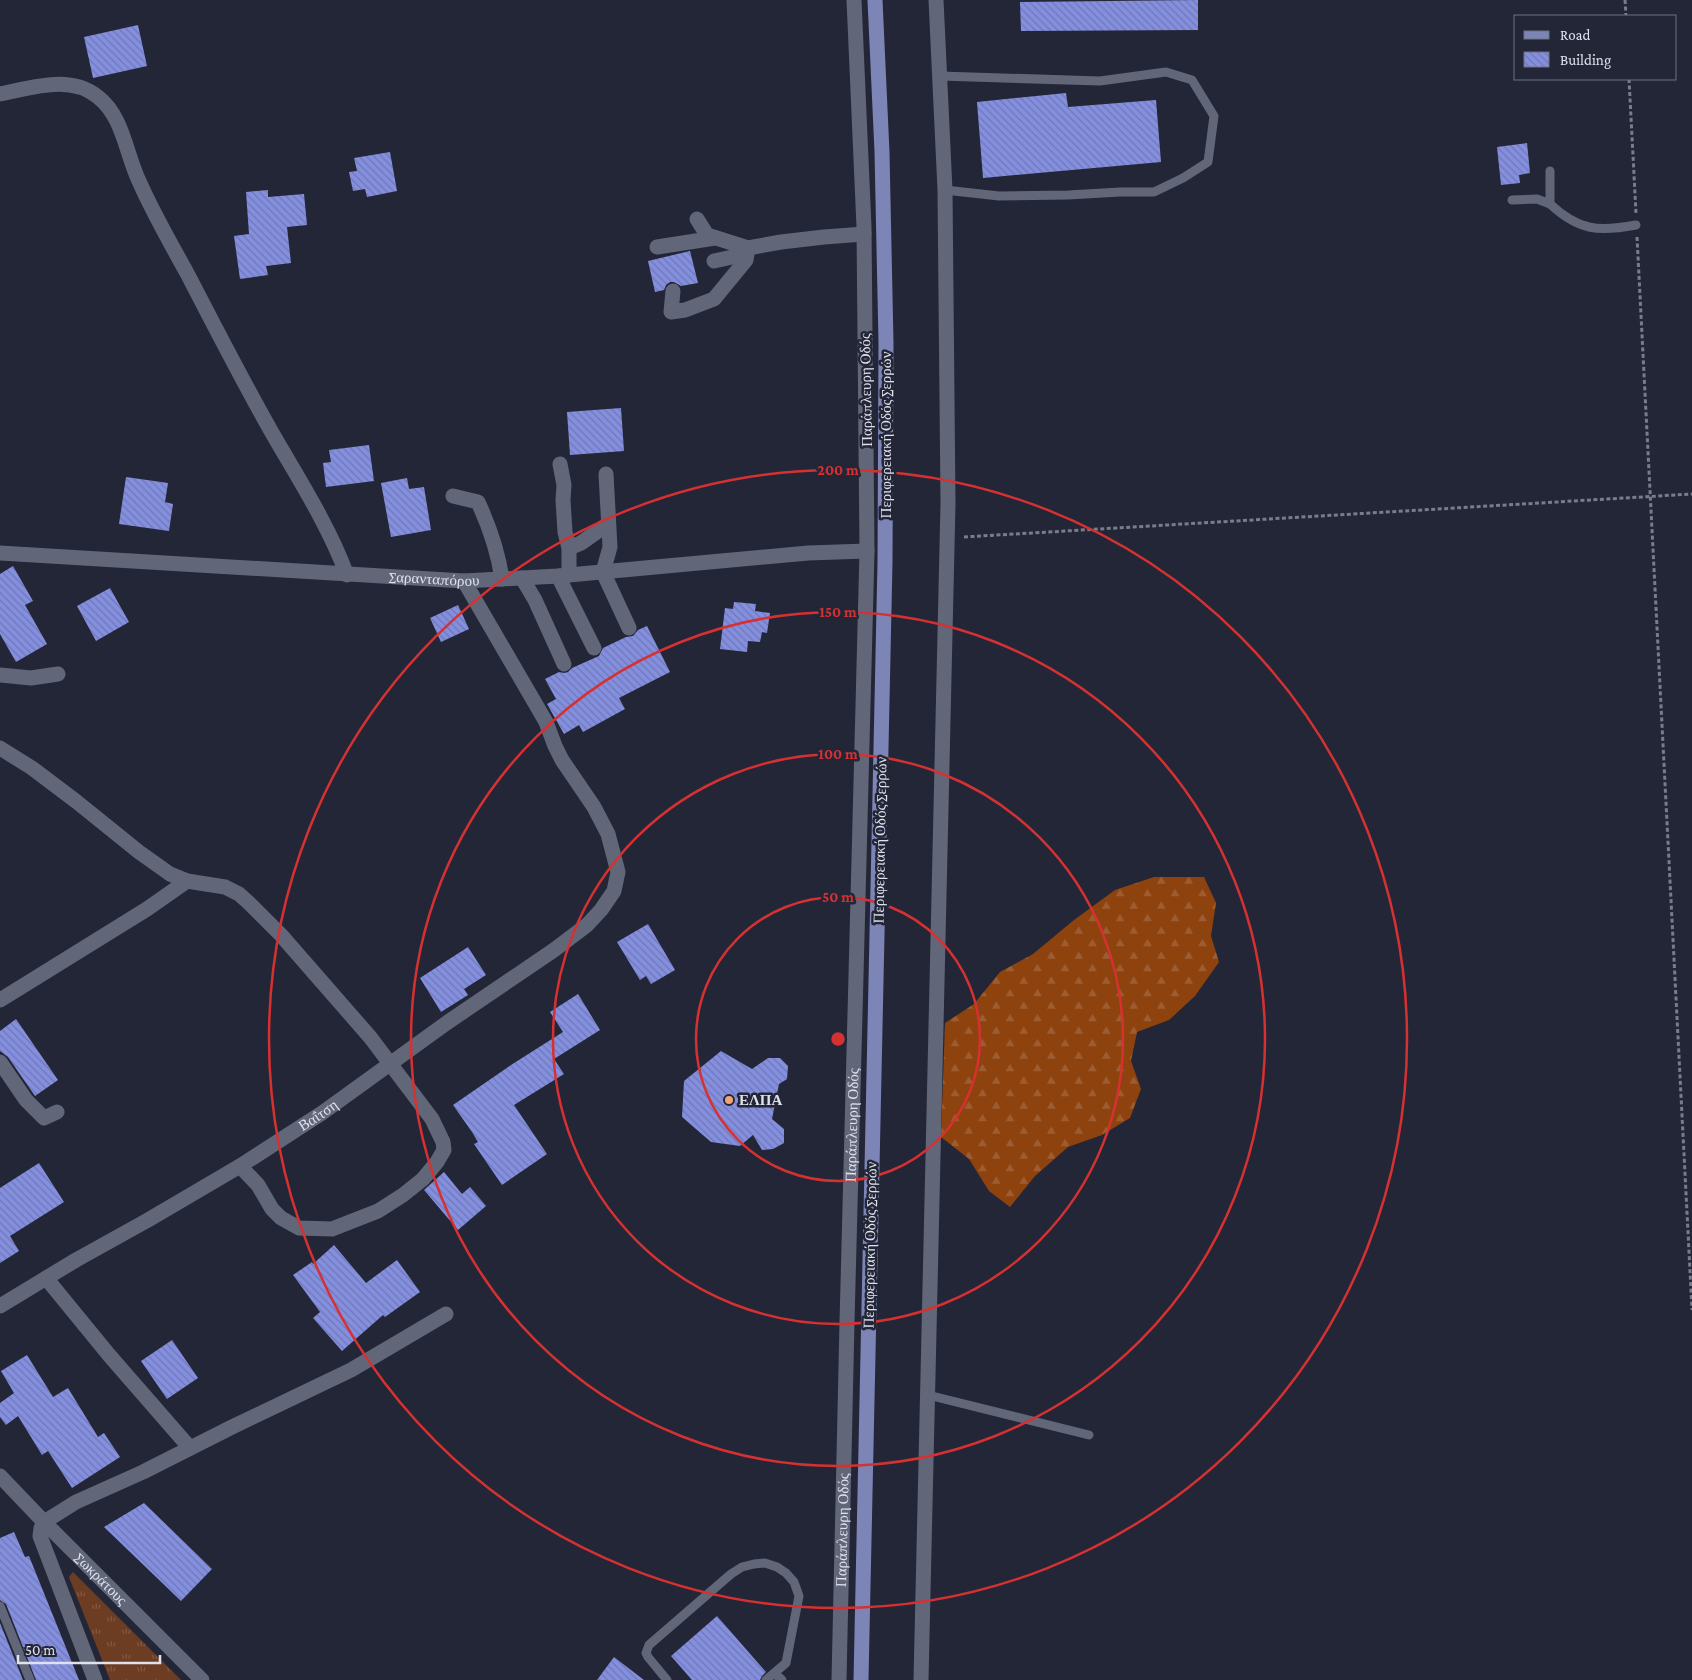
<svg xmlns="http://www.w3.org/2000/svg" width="1692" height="1680" font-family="'Crimson Pro',serif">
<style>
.grass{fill:url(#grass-tufts)}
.forest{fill:url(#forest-firs)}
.building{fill:url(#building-back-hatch)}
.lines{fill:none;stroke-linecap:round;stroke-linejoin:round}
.path{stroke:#797c8a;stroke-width:3;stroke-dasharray:4 2.5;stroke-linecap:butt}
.lane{stroke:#626679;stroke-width:9}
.street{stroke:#626679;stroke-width:15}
.secondary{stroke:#626679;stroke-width:15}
.primary{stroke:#7c85b6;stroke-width:15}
.ring{fill:none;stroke:#d63132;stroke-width:2.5}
.poi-dot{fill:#f0a279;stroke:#232636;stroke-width:2}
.labels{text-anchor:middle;stroke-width:5;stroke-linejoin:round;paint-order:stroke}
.street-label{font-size:15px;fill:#dfe2ed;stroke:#232636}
.poi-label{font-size:15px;font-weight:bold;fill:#dfe2ed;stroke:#232636;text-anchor:start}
.centre{fill:#d63132;stroke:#232636;stroke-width:2.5}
.ring-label{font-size:15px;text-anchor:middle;font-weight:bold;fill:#d63132;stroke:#232636;stroke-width:5;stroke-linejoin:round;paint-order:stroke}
</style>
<defs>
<pattern id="grass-tufts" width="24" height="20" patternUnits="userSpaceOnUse" patternTransform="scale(1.25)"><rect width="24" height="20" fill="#6d3d23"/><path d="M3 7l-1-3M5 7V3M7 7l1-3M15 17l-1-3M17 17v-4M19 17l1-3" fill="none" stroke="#815943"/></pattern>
<pattern id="forest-firs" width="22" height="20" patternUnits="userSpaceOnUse" patternTransform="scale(1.25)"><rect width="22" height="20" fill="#8e420e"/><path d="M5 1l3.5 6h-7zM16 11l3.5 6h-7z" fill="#9d5d31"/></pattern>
<pattern id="building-back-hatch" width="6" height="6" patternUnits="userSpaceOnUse" patternTransform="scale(1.25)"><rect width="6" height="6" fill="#848fe0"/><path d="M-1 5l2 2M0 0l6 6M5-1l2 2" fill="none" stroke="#7078b2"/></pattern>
</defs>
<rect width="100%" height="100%" fill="#232636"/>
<path class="grass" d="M73,1572L181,1680H110L69,1577Z"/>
<path class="forest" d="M1154,877H1204L1216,903L1211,936L1219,962L1195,996L1169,1020L1137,1032L1131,1061L1141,1089L1130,1118L1102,1135L1068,1147L1035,1176L1010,1207L989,1191L969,1159L941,1137L945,1023L974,1004L1000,972L1033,954L1074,920L1115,890Z"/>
<path class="building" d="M1198,0V30L1021,31L1020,2Z
M138,25L147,66L93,78L84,37Z
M1066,93L1068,107L1156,100L1161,162L983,178L977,102Z
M1527,143L1530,173L1519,175L1520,183L1501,185L1497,147Z
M390,152L397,191L367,197L365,189L353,191L349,172L357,171L354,158Z
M268,190V197L304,194L307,225L287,227L291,263L266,266L268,275L240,279L234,236L249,234L246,192Z
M690,251L698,283L681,286L674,282H670L666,285L664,290L655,292L648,261Z
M621,408L624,451L570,455L567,412Z
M369,445L374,481L326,487L323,463L331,462L329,450Z
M126,477L168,483L165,502L173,504L169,531L119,524Z
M407,478L409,489L424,487L431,530L391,537L381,483Z
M13,566L33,601L25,605L47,644L16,662L0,634V574Z
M110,588L129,622L96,641L77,606Z
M734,602L756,604L755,611L770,613L767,633L762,632L760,642L748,641L747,652L720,649L725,608L733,609Z
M458,605L469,629L441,642L430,618Z
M647,626L670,672L619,698L625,709L583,732L579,725L564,734L547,704L556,699L545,679L559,672L564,673L568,672L572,668L599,656L603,648L626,637L633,636L638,630Z
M648,924L675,970L651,984L646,976L640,980L617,942Z
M468,947L486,975L464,989L468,995L441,1012L420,978Z
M578,994L600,1030L554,1059L564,1074L514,1105L547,1154L502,1185L474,1144L478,1142L472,1132L453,1105L511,1065L563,1032L550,1012Z
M16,1019L58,1080L35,1096L8,1057L0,1051V1031Z
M721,1051L752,1069L768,1058H780L788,1066L787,1079L779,1084L772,1119L784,1129V1143L773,1149L762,1150L753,1135L740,1146L711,1142L682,1117L684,1081Z
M39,1163L64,1202L10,1236L19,1251L0,1263V1188Z
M444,1172L462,1194L470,1187L486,1206L458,1230L424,1190Z
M334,1245L366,1283L397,1260L420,1292L385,1317L383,1315L342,1351L313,1318L320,1312L293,1275L312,1262L313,1264Z
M172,1340L198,1378L167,1399L141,1361Z
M27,1355L53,1397L68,1388L98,1437L104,1433L120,1457L72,1488L48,1451L42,1455L18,1416L6,1425L0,1417V1403L14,1393L1,1371Z
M144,1503L212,1569L181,1601L104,1527Z
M14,1532L25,1557L29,1556L79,1680H36L6,1604L0,1600V1538Z
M717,1616L766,1672L762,1676L760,1680H692L671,1656Z
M0,1623L23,1680H0Z
M614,1657L644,1680H597Z"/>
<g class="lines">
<path class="path" d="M1625,0L1626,16
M1629,79L1636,213
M1637,237L1692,1310
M964,537L1692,494"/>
<path class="lane" d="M940,76L1100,81L1166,72L1192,80L1214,116L1208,162L1183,178L1154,192H1120L1068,195L999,196L945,190
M1550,171V204C1579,231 1599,232 1636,225
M1512,200L1537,199L1550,204
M928,1395L1089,1435
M0,1606L30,1680
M774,1673L782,1680
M667,1680L648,1657L646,1653L649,1645L731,1574L742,1567L754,1564L765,1563L777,1567L786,1573L794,1582L799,1596L786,1663L766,1680"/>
<g class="street">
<path d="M0,94C32,88 70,74 98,97C123,116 126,154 139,181C153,213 171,244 188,275C215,327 242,380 271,431C298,478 328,524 347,575"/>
<path d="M697,219L707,235L748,248L781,242L824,237L864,234"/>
<path d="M657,247L715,238"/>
<path d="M714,261L746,254"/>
<path d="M673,291L671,312L685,310L714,299L746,260L748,248"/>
<path d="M560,464L564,485L563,500L565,532L569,548V575"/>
<path d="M606,474L610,547L603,572L629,628"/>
<path d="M453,496L478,502C490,528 498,551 502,579"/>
<path d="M569,548L581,543L608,524"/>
<path id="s1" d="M0,553L464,581L558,576L808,553L867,551"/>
<path d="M558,576L594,648"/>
<path d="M522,578L535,600L564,664"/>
<path d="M0,675L31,678L58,674"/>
<path d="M0,748L32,768L77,802L139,852L170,874L187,881L225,887L239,894L249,903L281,935L370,1037L432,1119L443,1142L444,1150L437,1162L423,1179L403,1195L378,1211L332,1229L299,1228L281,1218L272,1209L258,1185L240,1166"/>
<path d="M0,1000L147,909L187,881"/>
<path d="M0,1062L26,1100L44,1118L57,1112"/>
<path d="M46,1278L109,1355L190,1448"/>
<path id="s2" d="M0,1306L76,1260L148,1220L240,1166L322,1113L448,1022L554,950L587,925L601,910L614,891L618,872L608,834L594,807L562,760L555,746L546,722L464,581"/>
<path id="s3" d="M0,1476L44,1522L202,1680"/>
<path d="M95,1680L40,1536L41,1528L44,1522L76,1502L143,1472L232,1427L351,1370L446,1314"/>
</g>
<g class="secondary">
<path id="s4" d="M839,1680L847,1322L867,551L864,227L854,0"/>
<path d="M921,1680L948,503L945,190L936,0"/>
</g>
<path class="primary" d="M861,1680L885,562L886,343L882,152L875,0"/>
</g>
<g class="ring">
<circle cx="838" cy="1039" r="142"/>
<circle cx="838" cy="1039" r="285"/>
<circle cx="838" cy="1039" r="427"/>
<circle cx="838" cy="1039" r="569"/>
</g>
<circle class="poi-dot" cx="729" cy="1100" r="5"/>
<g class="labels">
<g class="street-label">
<text transform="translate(866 390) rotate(-91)" y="5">Παράπλευρη Οδός</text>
<text transform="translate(886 435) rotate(-90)" y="5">Περιφερειακή Οδός Σερρών</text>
<text dy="5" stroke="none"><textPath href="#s1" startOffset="435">Σαρανταπόρου</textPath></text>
<text transform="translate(880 840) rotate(-89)" y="5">Περιφερειακή Οδός Σερρών</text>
<text dy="5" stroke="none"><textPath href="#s2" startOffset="371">Βαΐτση</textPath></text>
<text dy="5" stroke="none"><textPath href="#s4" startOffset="555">Παράπλευρη Οδός</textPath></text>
<text transform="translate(870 1245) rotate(-89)" y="5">Περιφερειακή Οδός Σερρών</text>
<text dy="5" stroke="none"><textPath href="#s4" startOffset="150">Παράπλευρη Οδός</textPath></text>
<text dy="5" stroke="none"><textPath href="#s3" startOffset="144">Σωκράτους</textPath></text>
</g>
<g class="poi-label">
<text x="739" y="1105">ΕΛΠΑ</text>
</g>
</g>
<circle cx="838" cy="1039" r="8" class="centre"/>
<g class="ring-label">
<text x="838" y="475">200 m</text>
<text x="838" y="617">150 m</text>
<text x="838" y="759">100 m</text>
<text x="838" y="902">50 m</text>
</g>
<rect x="1514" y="15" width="162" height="65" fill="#232636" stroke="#6e717f"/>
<rect x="1524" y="31" width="25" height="8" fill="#7c85b6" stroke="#6e717f"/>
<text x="1560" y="40" font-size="15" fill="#dfe2ed">Road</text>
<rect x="1524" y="52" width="25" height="15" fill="url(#building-back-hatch)" stroke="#6e717f"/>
<text x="1560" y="65" font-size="15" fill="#dfe2ed">Building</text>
<path d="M18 1655v8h142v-8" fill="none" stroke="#dfe2ed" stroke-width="2.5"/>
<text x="25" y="1655" font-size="15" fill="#dfe2ed" stroke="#232636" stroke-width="4" paint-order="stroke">50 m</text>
</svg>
